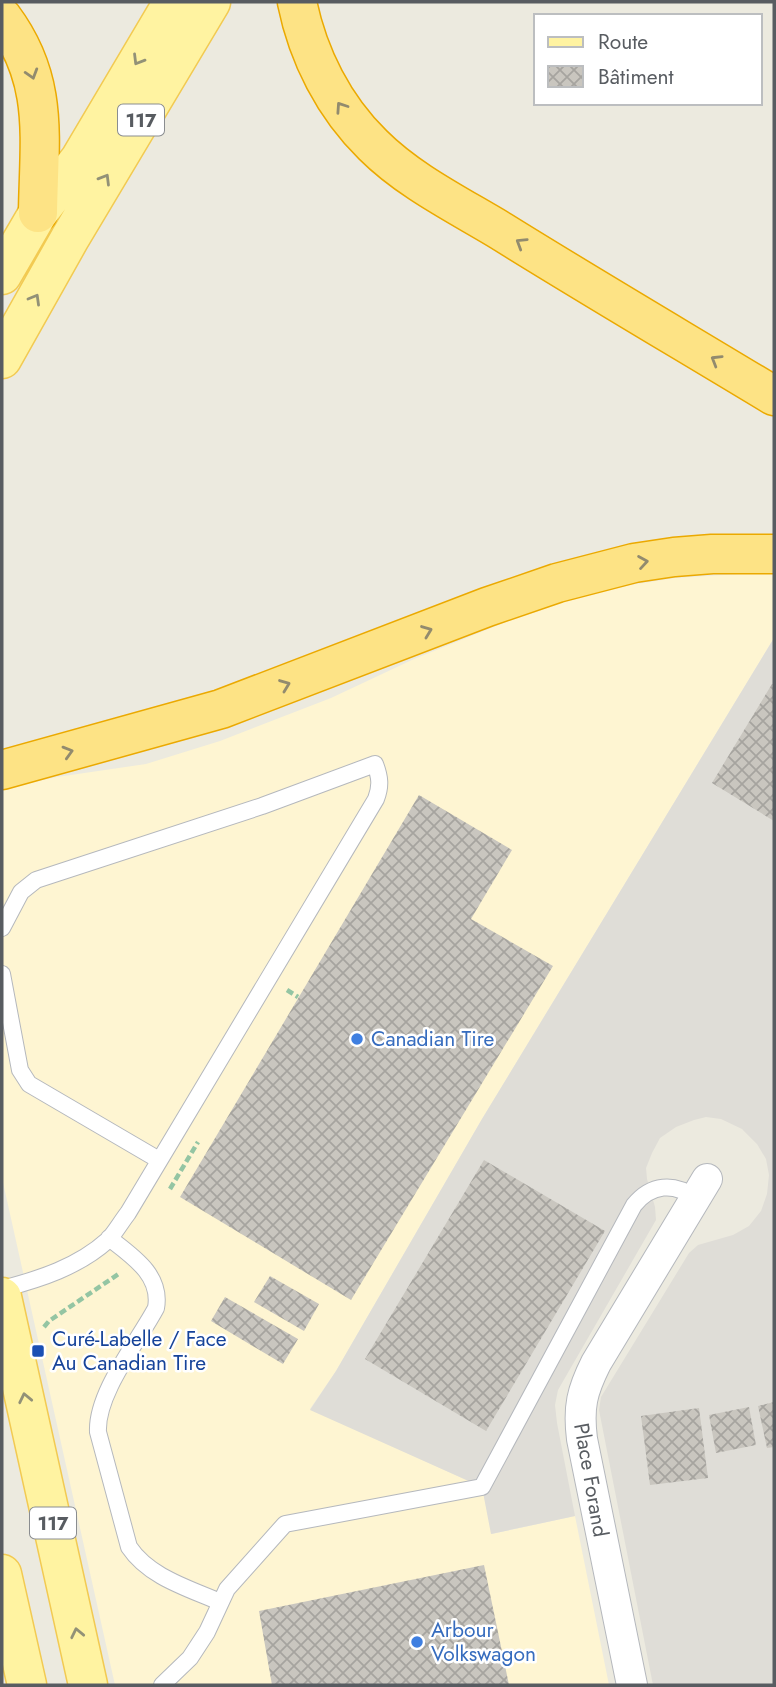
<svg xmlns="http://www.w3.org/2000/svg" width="776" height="1687" font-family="Jost,sans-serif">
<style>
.commercial{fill:#fef5d2}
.industrial{fill:#dfddd7}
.building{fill:url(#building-cross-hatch)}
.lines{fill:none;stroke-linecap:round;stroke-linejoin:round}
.lane-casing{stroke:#b5b8bd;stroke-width:18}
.street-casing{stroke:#b5b8bd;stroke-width:32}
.primary-casing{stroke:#f2ca52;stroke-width:41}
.highway-casing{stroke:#eba900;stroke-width:41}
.path{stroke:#94c5a3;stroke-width:4.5;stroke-dasharray:7 3.5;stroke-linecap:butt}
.lane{stroke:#fff;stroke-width:16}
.street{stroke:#fff;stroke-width:30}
.primary{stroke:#fff3a1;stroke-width:38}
.highway{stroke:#fde385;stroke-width:38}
.oneway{stroke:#929177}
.oneway2{stroke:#928b6e}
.shop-dot{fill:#3f7fe0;stroke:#fff;stroke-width:2.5}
.transit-dot{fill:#1a4fb4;stroke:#fff;stroke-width:2.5}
.labels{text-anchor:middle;stroke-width:5;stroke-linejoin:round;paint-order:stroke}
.shield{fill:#fff;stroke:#8a8d90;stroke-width:2}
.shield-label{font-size:19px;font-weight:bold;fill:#585c61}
.shop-label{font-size:21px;fill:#366cbe;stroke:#fff;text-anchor:start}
.transit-label{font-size:21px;fill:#164399;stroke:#fff;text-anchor:start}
.street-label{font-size:21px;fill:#585c61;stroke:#fff}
</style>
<defs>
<pattern id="building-cross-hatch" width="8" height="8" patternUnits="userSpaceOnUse" patternTransform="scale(1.75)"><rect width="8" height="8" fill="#c9c6bf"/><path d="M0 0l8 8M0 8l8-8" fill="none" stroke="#a6a49f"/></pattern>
</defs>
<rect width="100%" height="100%" fill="#eceadf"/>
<path class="commercial" d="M774,572V638L482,1119L336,1371L310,1409L482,1487L492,1534L575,1516L609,1685H115L2,1178V791L19,785L57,777L146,764L220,741L331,698L414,659L550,604L630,585L675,578Z"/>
<path class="industrial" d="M774,638V1685H653L599,1410L601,1397L689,1253L698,1245L733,1235L749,1226L761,1211L767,1194L769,1175L766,1159L757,1144L742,1129L721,1119L706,1117L694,1120L676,1127L660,1138L652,1153L646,1168L647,1179L655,1207L656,1220L558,1390L555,1405L557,1423L575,1516L491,1534L482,1487L310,1410L336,1371L482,1119Z"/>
<path class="building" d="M772,684L774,685V821L712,783Z
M419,795L512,850L471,919L553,966L351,1300L180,1197Z
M484,1160L605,1231L486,1431L365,1359Z
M270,1276L319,1304L304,1331L254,1302Z
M225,1297L298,1339L283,1364L211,1321Z
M774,1402V1447L767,1448L758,1406Z
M749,1407L756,1445L716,1453L709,1415Z
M699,1408L708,1478L650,1485L641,1416Z
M484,1565L509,1685H272L259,1611Z"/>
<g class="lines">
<g class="lane-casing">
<path id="lane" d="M2,928L21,892L36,880L262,806L375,764C380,777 381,786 376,799L128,1213C121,1222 115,1233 108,1240C78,1267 40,1279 2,1289
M2,974L20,1070L29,1084L159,1160
M109,1238C132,1256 162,1275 156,1308C138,1342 96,1393 98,1432L129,1547C149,1577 188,1588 220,1602
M162,1685L190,1658L207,1632L227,1589L285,1524L482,1487L634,1205C651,1184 674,1182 695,1198"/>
</g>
<g class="street-casing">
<path id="street" d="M632,1685L582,1439C578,1407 582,1391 596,1363L707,1179"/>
</g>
<g class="primary-casing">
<path id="primary" d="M2,275L38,213L80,159L173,2
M2,359L70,238L211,2
M2,1297L88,1685
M2,1574L27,1685"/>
</g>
<g class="highway-casing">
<path id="highway" d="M297,2C308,56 334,107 373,145C409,181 458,205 501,231C591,287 683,341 774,396
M2,17C50,81 39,138 38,213
M2,770L221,709L487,607L557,583L634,563L674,557L712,554H774"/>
</g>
<path class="path" d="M287,990L298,997
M170,1189L198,1142
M44,1327L49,1321L120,1273"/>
<use href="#lane" class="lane"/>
<use href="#street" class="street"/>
<use href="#primary" class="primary"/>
<use href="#highway" class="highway"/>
</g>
<defs><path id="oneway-chevron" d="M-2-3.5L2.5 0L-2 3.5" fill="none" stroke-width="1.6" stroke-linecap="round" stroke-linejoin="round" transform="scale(1.75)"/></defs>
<g class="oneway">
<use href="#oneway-chevron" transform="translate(138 60) rotate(121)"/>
<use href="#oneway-chevron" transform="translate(105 179) rotate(-59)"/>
<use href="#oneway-chevron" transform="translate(35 299) rotate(-60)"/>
<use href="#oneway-chevron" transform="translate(25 1398) rotate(-102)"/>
<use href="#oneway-chevron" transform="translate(77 1633) rotate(-102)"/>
</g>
<g class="oneway2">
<use href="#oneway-chevron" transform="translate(32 74) rotate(73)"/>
<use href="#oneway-chevron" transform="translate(341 107) rotate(-124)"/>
<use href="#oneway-chevron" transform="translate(521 243) rotate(-148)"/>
<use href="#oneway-chevron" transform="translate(716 360) rotate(-149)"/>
<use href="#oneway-chevron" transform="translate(643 562) rotate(-9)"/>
<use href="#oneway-chevron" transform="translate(427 631) rotate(-21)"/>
<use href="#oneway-chevron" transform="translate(285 685) rotate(-21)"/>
<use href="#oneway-chevron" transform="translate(68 752) rotate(-16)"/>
</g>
<g class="shop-dot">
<circle cx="357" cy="1039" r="7"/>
<circle cx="417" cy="1642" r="7"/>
</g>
<rect class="transit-dot" x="31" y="1344" width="14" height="14" rx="3.5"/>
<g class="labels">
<g class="shield">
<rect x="118" y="104.5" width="46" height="31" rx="5"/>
<rect x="30" y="1507.5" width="46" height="31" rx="5"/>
</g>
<g class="shield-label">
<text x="141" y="127">117</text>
<text x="53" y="1530">117</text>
</g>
<g class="shop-label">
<text x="371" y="1046">Canadian Tire</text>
<text x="431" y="1637">Arbour<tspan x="431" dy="24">Volkswagon</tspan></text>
</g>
<g class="transit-label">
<text x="52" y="1346">Curé-Labelle / Face<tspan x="52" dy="24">Au Canadian Tire</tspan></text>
</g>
<g class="street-label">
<text transform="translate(591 1480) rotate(80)" y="7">Place Forand</text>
</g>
</g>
<rect width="776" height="1687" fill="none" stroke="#585c61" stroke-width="7"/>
<rect x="534" y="14" width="228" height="91" fill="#ffffff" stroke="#bcbec0" stroke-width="2"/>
<rect x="548" y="37" width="35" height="10" fill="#fff3a1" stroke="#bcbec0" stroke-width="2"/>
<text x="598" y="49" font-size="21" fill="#585c61">Route</text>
<rect x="548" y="66" width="35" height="21" fill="url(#building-cross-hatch)" stroke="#bcbec0" stroke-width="2"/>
<text x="598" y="84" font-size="21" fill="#585c61">Bâtiment</text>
</svg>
